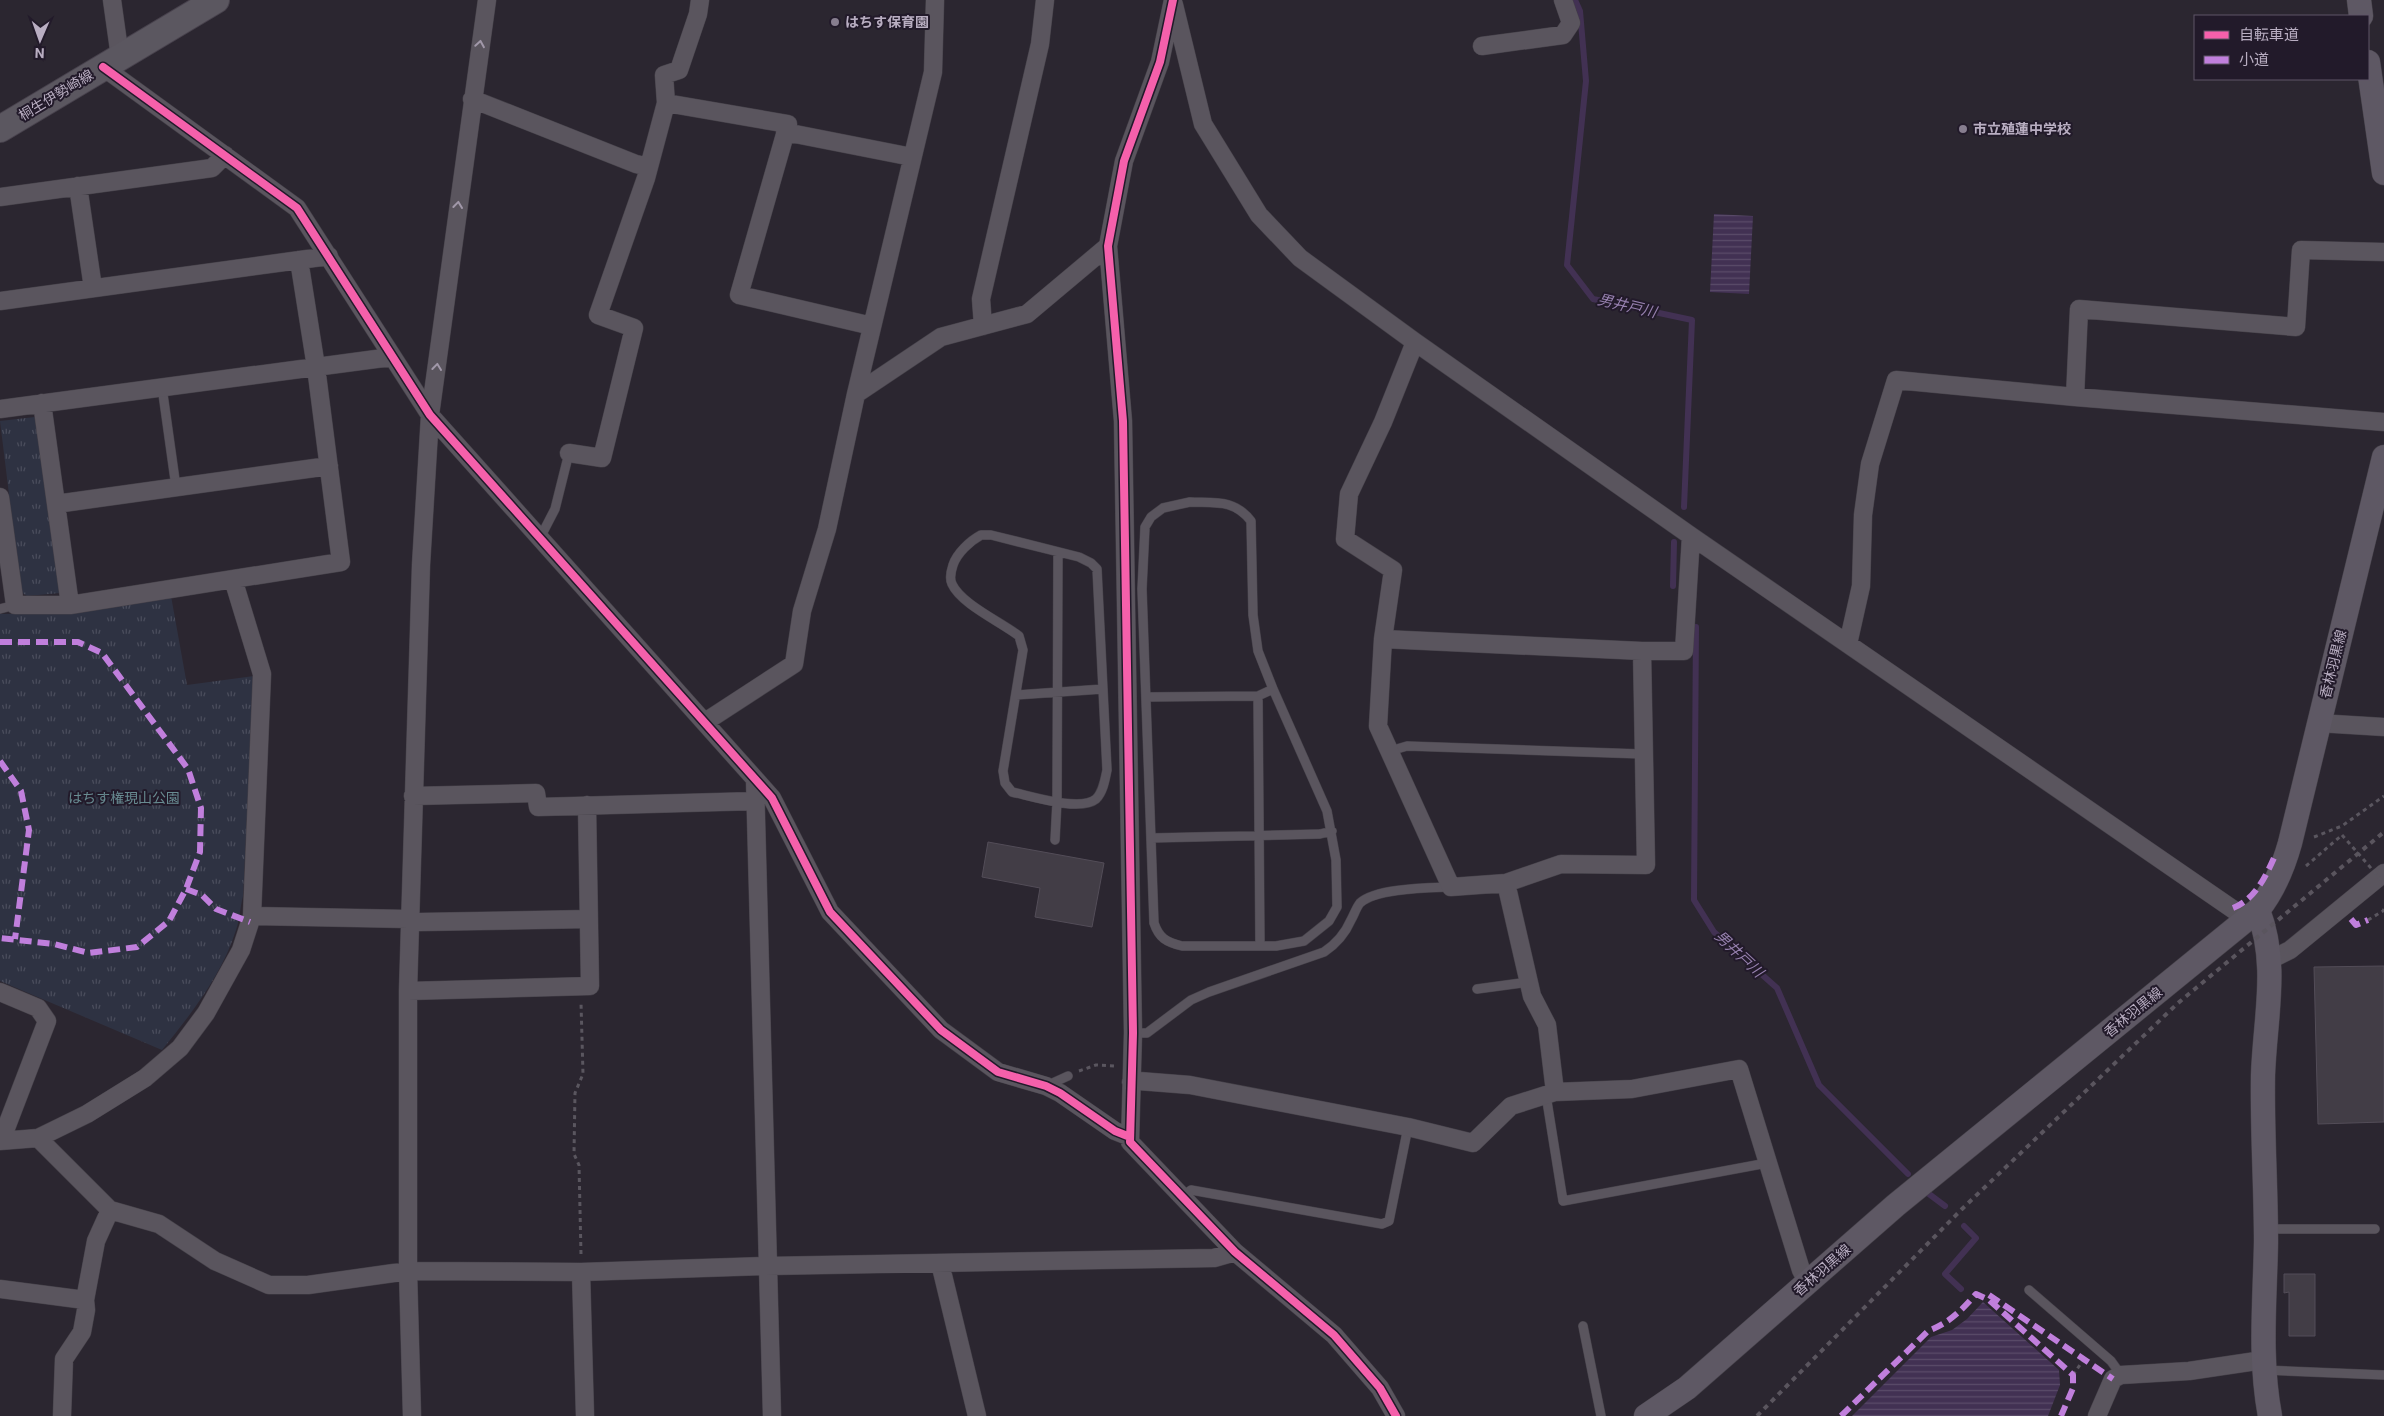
<svg xmlns="http://www.w3.org/2000/svg" width="2384" height="1416" font-family="Roboto,'Noto Sans JP',sans-serif">
<style>
.grass{fill:url(#grass-tufts)}
.water{fill:url(#water-rules)}
.lines{fill:none;stroke-linecap:round;stroke-linejoin:round}
.stream{stroke:#423153;stroke-width:6}
.building{fill:#423d46;stroke:#534d58}
.lane-casing{stroke:#454149;stroke-width:10}
.street-casing{stroke:#454149;stroke-width:19}
.secondary-casing{stroke:#454149;stroke-width:25}
.primary-casing{stroke:#48424d;stroke-width:28}
.path{stroke:#5a565f;stroke-width:3;stroke-dasharray:4 4;stroke-linecap:butt}
.lane{stroke:#5a555e;stroke-width:9}
.street{stroke:#5a555e;stroke-width:18}
.secondary{stroke:#5e5864;stroke-width:24}
.primary{stroke:#5b5760;stroke-width:26}
.rail{stroke:#5a555e;stroke-width:4;stroke-dasharray:5 5;stroke-linecap:butt}
.path-bridge{stroke:#5a565f;stroke-width:3;stroke-dasharray:4 4;stroke-linecap:butt}
.quiet{stroke:#c07fdc;stroke-width:6;stroke-dasharray:12 6;stroke-linecap:butt}
.cycleway-casing{stroke:#221a2a;stroke-width:11}
.cycleway{stroke:#f560ab;stroke-width:8}
.oneway{stroke:#a198a9}
.poi-dot{fill:#877e8f;stroke:#221a2a;stroke-width:2}
.labels{text-anchor:middle;stroke-width:4;stroke-linejoin:round;paint-order:stroke}
.poi-label{font-size:14px;font-weight:bold;fill:#b9aec2;stroke:#221a2a;text-anchor:start}
.street-label{font-size:14px;fill:#b9aec2;stroke:#221a2a}
.park-label{font-size:14px;fill:#688b91;stroke:#221a2a}
.water-label{font-size:15px;font-style:italic;fill:#9680ae;stroke:#221a2a}
</style>
<defs>
<pattern id="grass-tufts" width="24" height="20" patternUnits="userSpaceOnUse" patternTransform="scale(1.25)"><rect width="24" height="20" fill="#2e3242"/><path d="M3 7l-1-3M5 7V3M7 7l1-3M15 17l-1-3M17 17v-4M19 17l1-3" fill="none" stroke="#4a4d5c"/></pattern>
<pattern id="water-rules" width="6" height="5" patternUnits="userSpaceOnUse" patternTransform="scale(1.25)"><rect width="6" height="5" fill="#423153"/><path d="M0 2.5h6" fill="none" stroke="#5b4c6a"/></pattern>
</defs>
<rect width="100%" height="100%" fill="#2b2630"/>
<path class="grass" d="M35,417L60,593L27,596L21,592L0,421Z
M171,596L187,685L254,676L243,896C240,907 240,919 236,930C222,975 191,1014 162,1050L0,981V614L69,613Z"/>
<path class="water" d="M1714,214L1753,216L1749,294L1710,292Z
M1983,1302L2059,1370L2060,1385L2048,1416H1852L1931,1337L1952,1330L1967,1319Z"/>
<g class="lines">
<path class="stream" d="M1575,0L1580,11L1586,81L1567,265L1593,299L1692,320L1684,507
M1673,586L1674,542
M1696,627L1694,900L1714,932L1777,988L1819,1085L1908,1174
M1929,1194L1945,1206
M1961,1289L1945,1274L1976,1238L1964,1226"/>
</g>
<path class="building" d="M988,842L1104,863L1092,927L1035,917L1040,888L982,877Z
M2384,966V1122L2318,1124L2314,967Z
M2284,1274H2315V1336H2289V1292L2284,1293Z"/>
<g class="lines">
<g class="lane-casing">
<path id="lane" d="M162,387L176,487
M1190,502C1215,503 1234,499 1251,521L1253,615L1258,651L1273,689L1327,811L1336,860L1337,907L1329,921L1304,941L1276,946H1182C1166,942 1159,938 1154,923L1142,589L1145,527L1151,517L1163,508Z
M981,535H991L1079,557L1091,563L1097,569L1107,770C1105,780 1103,792 1096,799C1080,812 1031,796 1012,792L1005,783L1003,771L1023,650L1019,636C1001,622 961,604 952,584C949,578 951,571 953,565C957,553 970,541 981,535Z
M540,538L555,509L569,453
M0,609L15,605
M1016,695L1103,689
M1258,696L1260,946
M1146,697L1258,696L1273,689
M1390,751L1407,746L1642,754
M1151,838L1320,834L1332,831
M1055,840L1057,801L1058,552
M1477,989L1529,982
M1133,1033H1147L1191,1000L1209,992L1324,952C1336,944 1345,934 1351,920C1354,915 1356,908 1360,903C1376,888 1429,888 1451,887
M1046,1086L1068,1076
M1546,1095L1563,1201L1767,1163
M1181,1197L1191,1190L1382,1224L1389,1221L1408,1127
M2266,1229H2375
M2029,1290L2111,1361L2121,1375
M1583,1326L1601,1416
M2264,1370L2384,1375"/>
</g>
<g class="street-casing">
<path id="street" d="M112,0L120,57
M1173,0L1160,62L1124,161L1108,246L1123,421L1133,1033L1130,1142L1235,1252L1334,1335L1380,1388L1396,1416
M1174,5L1203,124L1259,215L1300,258L1415,342L1691,536L2247,919
M1482,46L1563,35L1571,23L1563,0
M103,67L297,208L430,415L772,798L830,912L941,1030L998,1072L1046,1086L1060,1093L1115,1131L1130,1137
M472,99L636,164L649,167
M666,103L788,124L739,295L872,326
M785,132L912,157
M78,186L93,288
M0,197L212,168L225,155
M0,301L329,256
M983,326L981,299L1040,44L1045,0
M1415,342L1383,422L1349,494L1345,539L1393,570L1383,639L1378,726L1451,887L1506,883L1561,864L1646,865L1642,651H1684L1691,536
M856,394L941,337L1027,314L1108,246
M2075,397L2384,422
M42,403L70,605
M0,409L391,357
M569,453L602,458L634,328L598,315L646,178L666,103L664,75L679,70L698,14L700,0
M0,497L15,605H70L341,562L316,367L299,260
M56,504L329,466
M233,579L262,674L252,916
M1383,639L1642,651
M1848,644L1861,586L1863,515L1870,464L1896,380L2075,397L2079,309L2296,327L2301,250L2384,252
M705,722L794,664L802,611L827,529L856,394L933,72L935,0
M2318,723L2384,727
M755,780L772,1416
M413,796L536,793L538,807L756,801
M1506,883L1532,996L1547,1025L1555,1092
M2270,960L2290,950L2384,873
M408,991L590,986L587,805
M0,992L38,1008L47,1021L1,1141
M1131,1082L1139,1081L1190,1085L1408,1127L1473,1143L1511,1106L1555,1092L1632,1089L1739,1069L1801,1270L1808,1283
M38,1138L110,1210L159,1224L215,1261L269,1285H308L408,1271L581,1272L767,1266L1214,1258L1235,1252
M0,1141L38,1138L87,1114L145,1078L180,1048L206,1013L241,950L252,916L408,919L420,922L589,919
M940,1263L977,1416
M581,1272L585,1416
M0,1289L85,1300
M62,1416L64,1359L82,1332L86,1310L85,1300L96,1241L110,1210
M412,1416L408,1271V991L421,565L430,415L487,0
M2097,1416L2113,1379L2121,1375L2189,1371L2263,1360"/>
</g>
<g class="secondary-casing">
<path id="secondary" d="M2359,0L2361,16
M2368,62L2384,173
M2258,910C2279,965 2265,1017 2263,1075C2262,1131 2266,1186 2266,1242C2265,1300 2259,1358 2270,1416
M1646,1416L1687,1388L1896,1205L2258,910C2274,890 2283,868 2290,843L2384,457"/>
</g>
<g class="primary-casing">
<path id="primary" d="M0,129L216,0"/>
</g>
<path class="path" d="M2314,837L2342,826L2384,796
M2306,866L2342,835
M2368,920L2383,911L2384,909
M1079,1071L1096,1065L1115,1066
M581,1254L579,1165L574,1154L575,1093L583,1074L581,1003
M2073,1375L2084,1359"/>
<use href="#lane" class="lane"/>
<use href="#street" class="street"/>
<use href="#secondary" class="secondary"/>
<use href="#primary" class="primary"/>
<path class="rail" d="M1757,1416L1962,1209L2178,1003L2384,832"/>
<path class="path-bridge" d="M2342,835L2384,883"/>
<path class="quiet" d="M0,642H78L102,653L188,769L201,808L200,852L186,889L169,921L137,947L89,953L54,944L0,938
M0,761L21,791L29,830L15,939
M186,889L202,895L216,909L250,922
M2233,908C2254,900 2265,878 2274,858
M2351,919L2356,925L2368,920
M1989,1295L2113,1379
M1841,1416L1928,1331C1949,1323 1961,1311 1976,1294L1989,1300L2073,1375V1388L2061,1416"/>
<g class="cycleway-casing">
<path id="cycleway" d="M1173,0L1160,62L1124,161L1108,246L1123,421L1133,1033L1130,1142L1235,1252L1334,1335L1380,1388L1396,1416
M103,67L297,208L430,415L772,798L830,912L941,1030L998,1072L1046,1086L1060,1093L1115,1131L1130,1137"/>
</g>
<use href="#cycleway" class="cycleway"/>
</g>
<defs><path id="oneway-chevron" d="M-2-3.5L2.5 0L-2 3.5" fill="none" stroke-width="1.6" stroke-linecap="round" stroke-linejoin="round" transform="scale(1.25)"/></defs>
<g class="oneway">
<use href="#oneway-chevron" transform="translate(480 44) rotate(-81)"/>
<use href="#oneway-chevron" transform="translate(458 205) rotate(-83)"/>
<use href="#oneway-chevron" transform="translate(437 367) rotate(-83)"/>
</g>
<g class="poi-dot">
<circle cx="835" cy="22" r="5"/>
<circle cx="1963" cy="129" r="5"/>
</g>
<g class="labels">
<g class="poi-label">
<text x="845" y="27">はちす保育園</text>
<text x="1973" y="134">市立殖蓮中学校</text>
</g>
<g class="street-label">
<text transform="translate(56 95) rotate(-31)" y="5">桐生伊勢崎線</text>
<text transform="translate(2333 664) rotate(-76)" y="5">香林羽黒線</text>
<text transform="translate(2133 1012) rotate(-39)" y="5">香林羽黒線</text>
<text transform="translate(1822 1270) rotate(-41)" y="5">香林羽黒線</text>
</g>
<g class="park-label">
<text x="124" y="803">はちす権現山公園</text>
</g>
<g class="water-label">
<text transform="translate(1627 306) rotate(13)" y="5">男井戸川</text>
<text transform="translate(1739 954) rotate(43)" y="5">男井戸川</text>
</g>
</g>
<rect x="2194" y="15" width="175" height="65" fill="#221a2a" stroke="#5e5567"/>
<rect x="2204" y="31" width="25" height="8" fill="#f560ab" stroke="#5e5567"/>
<text x="2239" y="40" font-size="15" fill="#b9aec2">自転車道</text>
<rect x="2204" y="56" width="25" height="8" fill="#c07fdc" stroke="#5e5567"/>
<text x="2239" y="65" font-size="15" fill="#b9aec2">小道</text>
<g transform="translate(40 40) rotate(182)" stroke="#221a2a" stroke-width="4" paint-order="stroke">
<path d="M0-4L9 19L0 12L-9 19Z" fill="#b9aec2"/>
<text y="-8" font-size="14" font-weight="bold" text-anchor="middle" fill="#b9aec2">N</text>
</g>
</svg>
